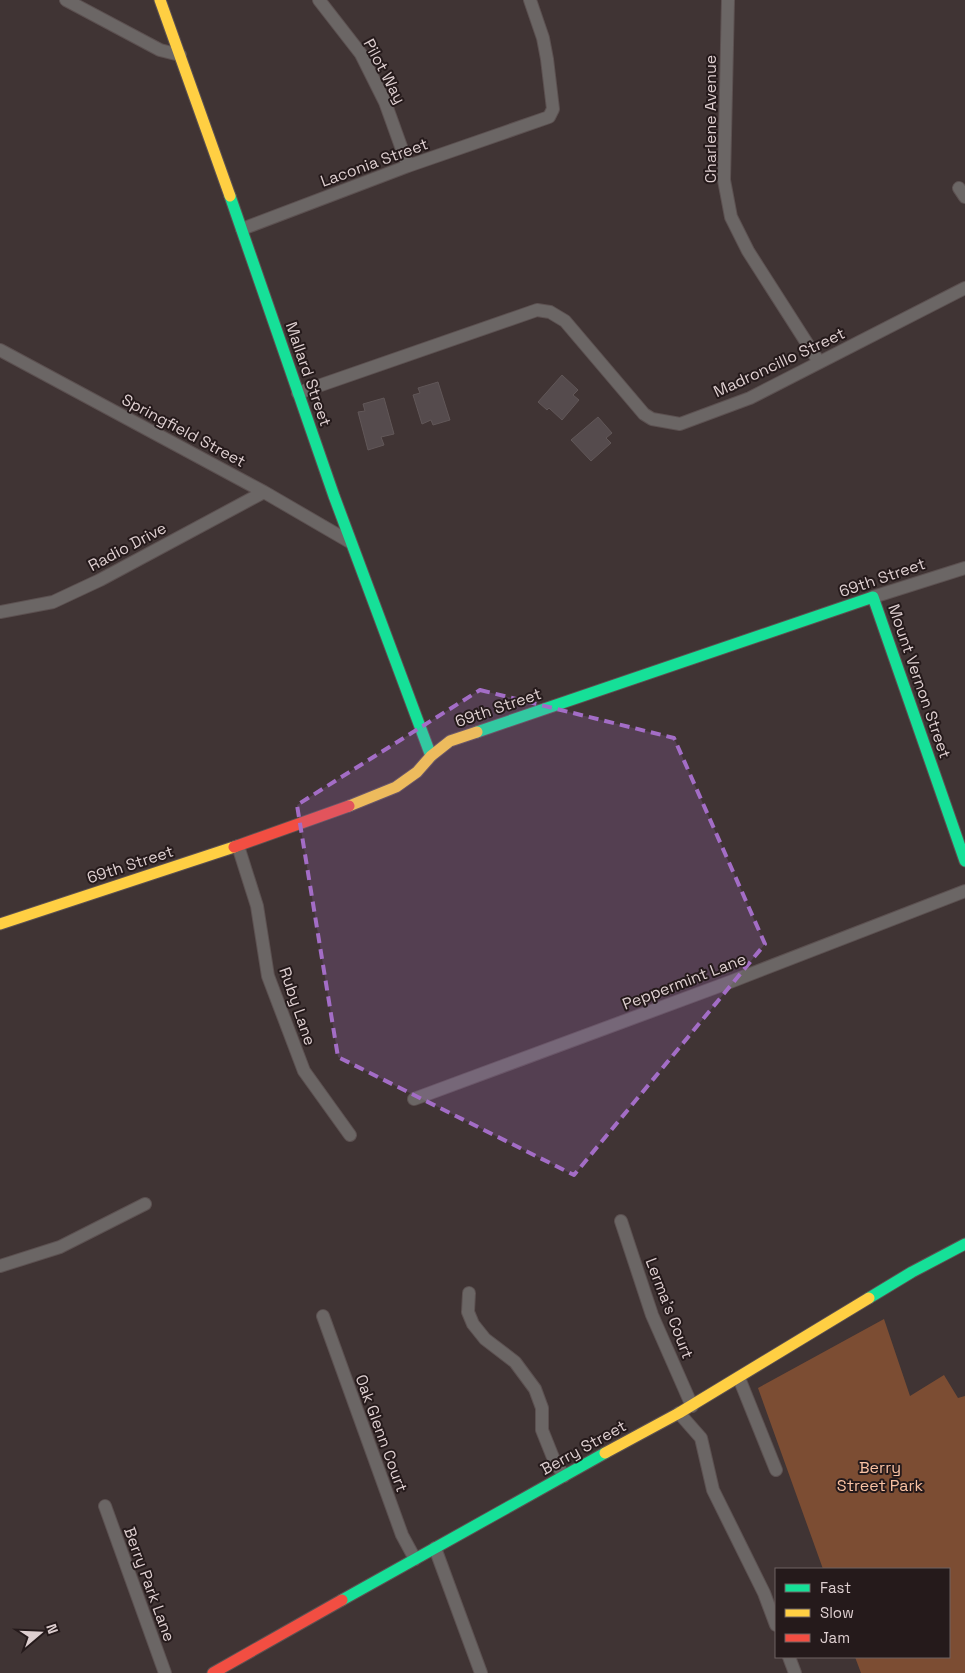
<svg xmlns="http://www.w3.org/2000/svg" width="965" height="1673" font-family="'Space Grotesk',sans-serif">
<style>
.green{fill:#7c4d33}
.building{fill:#554b4d;stroke:#615758}
.lines{fill:none;stroke-linecap:round;stroke-linejoin:round}
.street-casing{stroke:#5c5151;stroke-width:14}
.fast-casing{stroke:#5c5151;stroke-width:13}
.slow-casing{stroke:#5c5151;stroke-width:13}
.jam-casing{stroke:#5c5151;stroke-width:13}
.street{stroke:#6b6665;stroke-width:12}
.fast{stroke:#16e098;stroke-width:11}
.slow{stroke:#ffcf43;stroke-width:11}
.jam{stroke:#f24e42;stroke-width:11}
.marked{fill:#a36dc6;fill-opacity:0.2;stroke:#a36dc6;stroke-width:4;stroke-dasharray:10 6;stroke-linejoin:round}
.labels{text-anchor:middle;stroke-width:4;stroke-linejoin:round;paint-order:stroke}
.street-label{font-size:16px;fill:#decfd0;stroke:#251a1b}
.park-label{font-size:16px;fill:#fac2a3;stroke:#251a1b}
</style>
<rect width="100%" height="100%" fill="#403434"/>
<path class="green" d="M884,1319L910,1396L944,1375L958,1398L965,1396V1673H861L855,1657H949V1569H823L758,1388Z"/>
<path class="building" d="M562,375L578,390L573,395L579,400L562,420L549,408L547,410L538,402Z
M438,382L450,420L433,425L431,420L422,424L413,395L420,393L418,388Z
M384,398L394,434L381,437L384,445L368,450L358,412L365,411L363,404Z
M598,417L612,433L606,438L611,443L591,461L571,440Z"/>
<g class="lines">
<g class="street-casing">
<path id="street" d="M66,0L160,50L180,55
M319,0L361,54L385,102L408,166
M728,0L724,180L731,217L748,251L819,362
M959,188L965,197
M242,229L408,166L549,117L553,109L547,59L543,38L530,0
M0,350L264,492L350,542
M298,393L537,310L550,312L565,321L644,414L652,419L680,424L750,398L965,288
M873,597L965,568
M0,612L53,602L100,580L264,492
M238,846L257,906L268,976L304,1071L350,1135
M414,1099L730,982L965,891
M621,1221L652,1315L692,1406
M0,1266L60,1247L145,1204
M469,1293L468,1312L473,1324L485,1339L515,1362L535,1389L542,1408V1430L554,1460L564,1476
M323,1316L402,1535L415,1559
M739,1378L776,1470
M679,1413L701,1438L713,1490L764,1593L776,1625
M105,1506L165,1673
M435,1548L481,1673
M789,1657L795,1673"/>
</g>
<g class="fast-casing">
<path id="fast" d="M230,196L334,496L431,756
M477,732L873,597L965,861
M869,1298L912,1272L965,1244
M342,1600L605,1453"/>
</g>
<g class="slow-casing">
<path id="slow" d="M160,0L230,196
M349,806L396,787L417,772L431,756L450,741L477,732
M0,924L234,847
M605,1453L679,1413L869,1298"/>
</g>
<g class="jam-casing">
<path id="jam" d="M234,847L349,806
M213,1673L342,1600"/>
</g>
<use href="#street" class="street"/>
<use href="#fast" class="fast"/>
<use href="#slow" class="slow"/>
<use href="#jam" class="jam"/>
</g>
<path class="marked" d="M480,690L674,738L765,944L574,1175L338,1057L297,805Z"/>
<g class="labels">
<g class="street-label">
<text transform="translate(385 71) rotate(62)" y="6">Pilot Way</text>
<text transform="translate(710 119) rotate(-90)" y="6">Charlene Avenue</text>
<text transform="translate(374 162) rotate(-20)" y="6">Laconia Street</text>
<text transform="translate(779 362) rotate(-25)" y="6">Madroncillo Street</text>
<text transform="translate(309 374) rotate(71)" y="6">Mallard Street</text>
<text transform="translate(184 430) rotate(28)" y="6">Springfield Street</text>
<text transform="translate(127 546) rotate(-28)" y="6">Radio Drive</text>
<text transform="translate(882 577) rotate(-19)" y="6">69th Street</text>
<text transform="translate(920 681) rotate(71)" y="6">Mount Vernon Street</text>
<text transform="translate(498 707) rotate(-19)" y="6">69th Street</text>
<text transform="translate(130 864) rotate(-18)" y="6">69th Street</text>
<text transform="translate(684 981) rotate(-21)" y="6">Peppermint Lane</text>
<text transform="translate(298 1006) rotate(71)" y="6">Ruby Lane</text>
<text transform="translate(670 1308) rotate(69)" y="6">Lerma's Court</text>
<text transform="translate(382 1433) rotate(70)" y="6">Oak Glenn Court</text>
<text transform="translate(583 1447) rotate(-29)" y="6">Berry Street</text>
<text transform="translate(150 1584) rotate(70)" y="6">Berry Park Lane</text>
</g>
<g class="park-label">
<text x="880" y="1473">Berry<tspan x="880" dy="18">Street Park</tspan></text>
</g>
</g>
<rect x="775" y="1568" width="175" height="90" fill="#251a1b" stroke="#6f6263"/>
<rect x="785" y="1584" width="25" height="8" fill="#16e098" stroke="#6f6263"/>
<text x="820" y="1593" font-size="15" fill="#decfd0">Fast</text>
<rect x="785" y="1609" width="25" height="8" fill="#ffcf43" stroke="#6f6263"/>
<text x="820" y="1618" font-size="15" fill="#decfd0">Slow</text>
<rect x="785" y="1634" width="25" height="8" fill="#f24e42" stroke="#6f6263"/>
<text x="820" y="1643" font-size="15" fill="#decfd0">Jam</text>
<g transform="translate(40 1633) rotate(71)" stroke="#251a1b" stroke-width="4" paint-order="stroke">
<path d="M0-4L9 19L0 12L-9 19Z" fill="#decfd0"/>
<text y="-8" font-size="14" font-weight="bold" text-anchor="middle" fill="#decfd0">N</text>
</g>
</svg>
